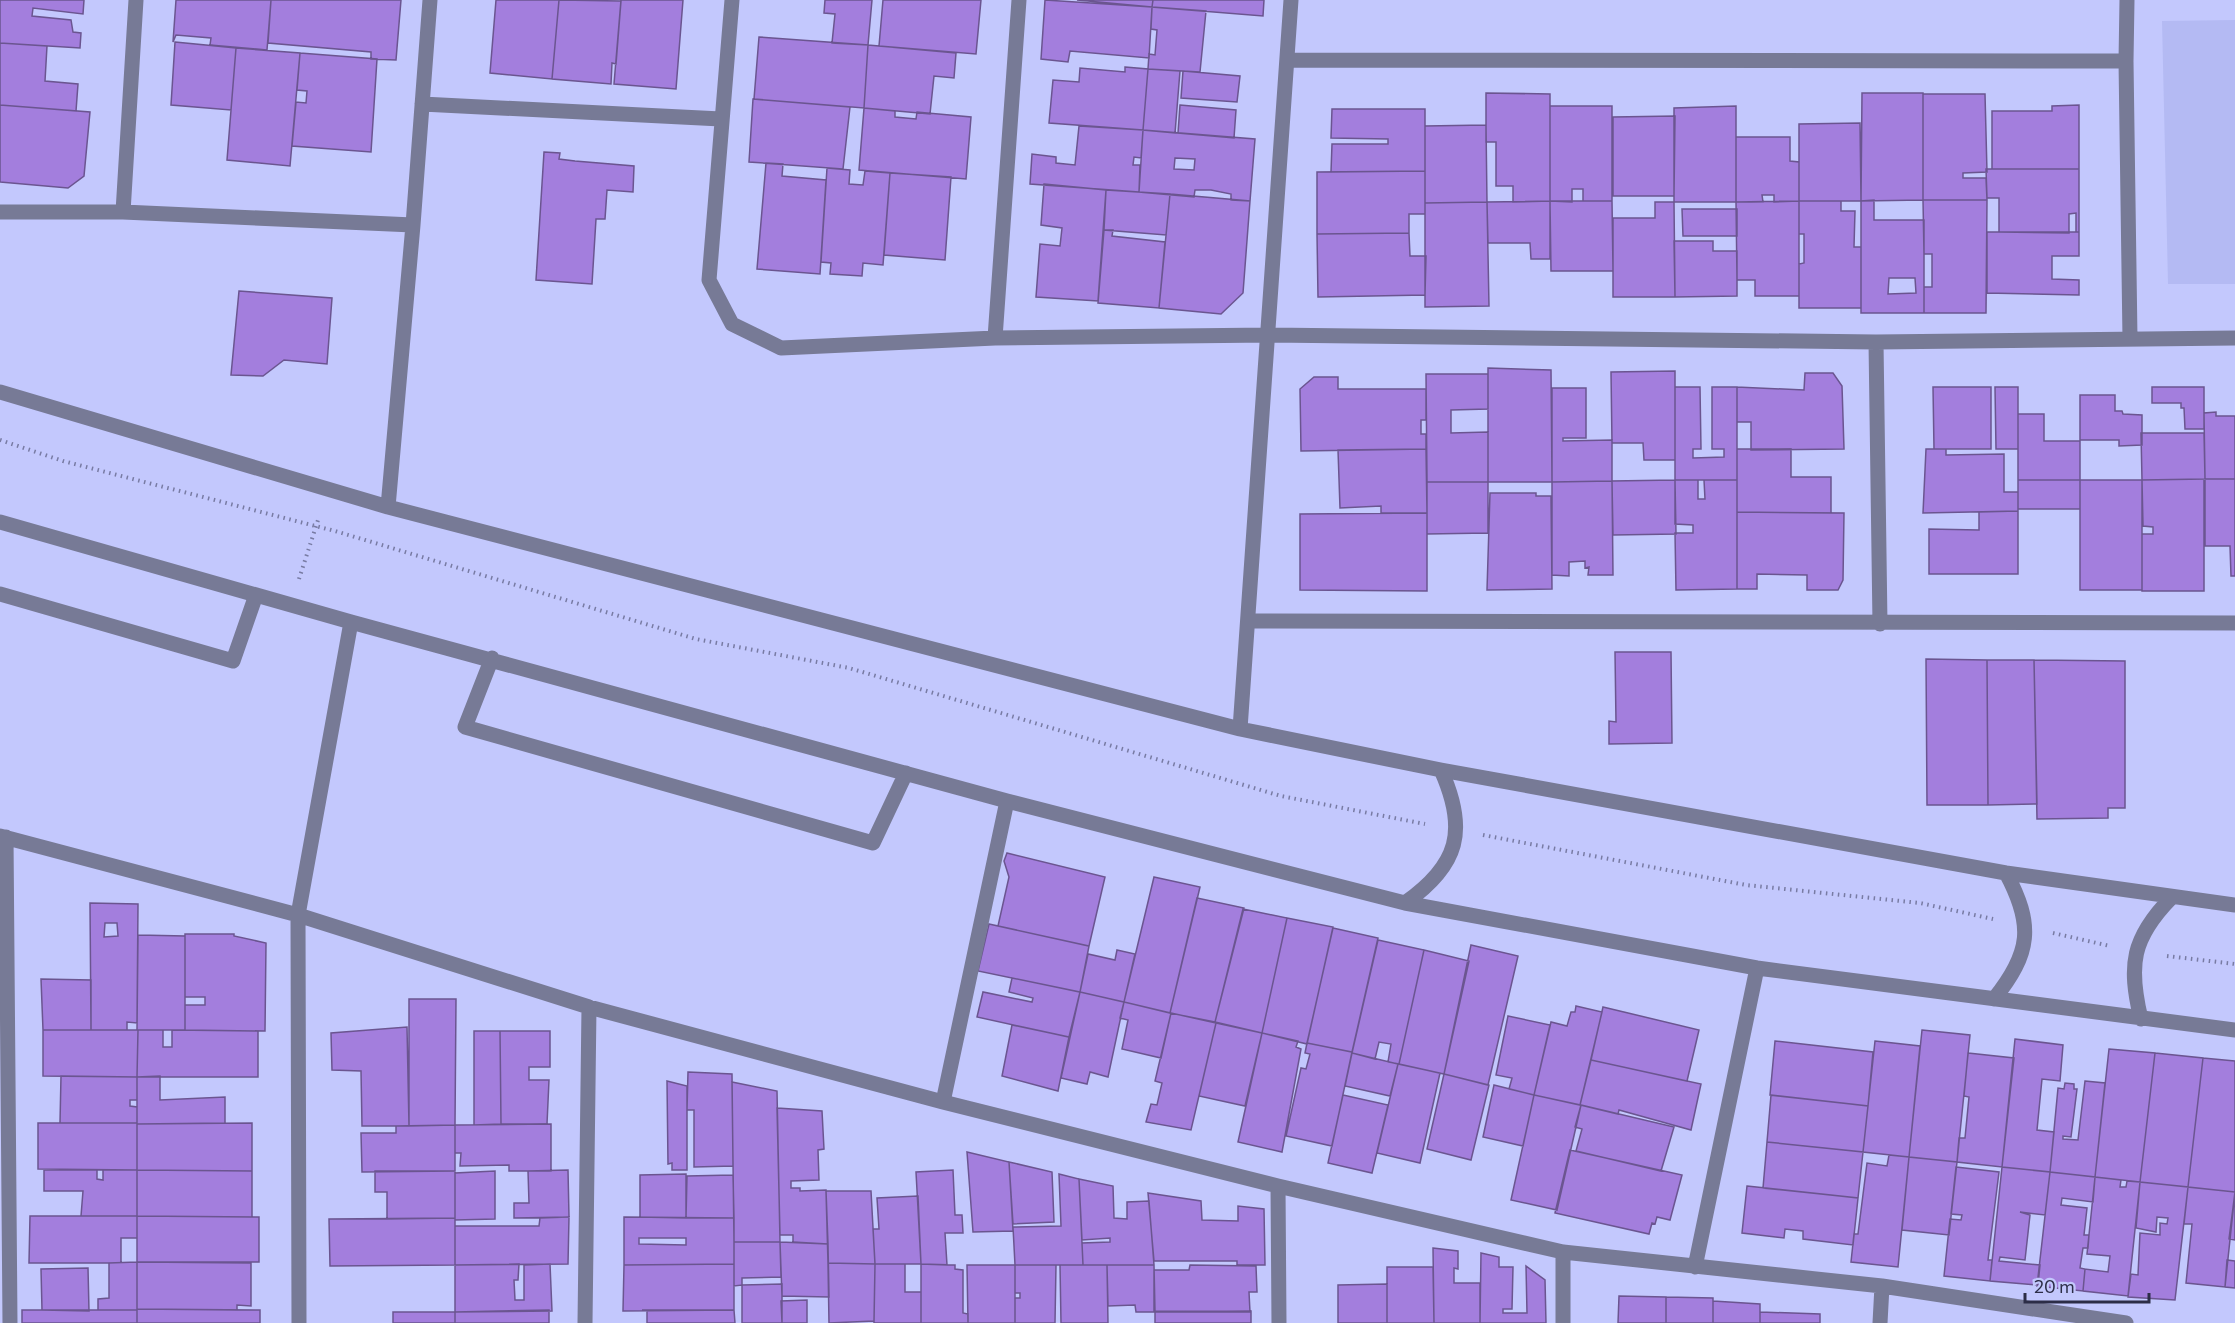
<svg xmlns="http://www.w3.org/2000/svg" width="2235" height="1323" font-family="Commissioner,sans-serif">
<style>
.built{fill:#b4baf3}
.building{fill:#a37edd;stroke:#6b5590;stroke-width:1.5;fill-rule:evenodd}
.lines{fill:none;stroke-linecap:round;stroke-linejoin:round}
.path{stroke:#787ba3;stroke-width:4;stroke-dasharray:1.5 4.5;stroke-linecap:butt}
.minor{stroke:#777a96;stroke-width:15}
</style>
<rect width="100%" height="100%" fill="#c3c8fd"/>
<path class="built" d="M2235,20V284H2168L2162,21Z"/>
<path class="building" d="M0,0H84L83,14L33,8L32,16L71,20L73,32L81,33L80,48L0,43Z
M176,0H271L267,50L210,45L211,38L176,35L173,42Z
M271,0H401L396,60L371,59V52L268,43Z
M496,0H559L552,79L490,73Z
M559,0L621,1L616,64L612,63L611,84L552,79Z
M621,0H683L676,89L614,84Z
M825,0H872L868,45L832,43L835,14L824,13Z
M883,0H981L976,54L879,46Z
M1045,0L1152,7L1149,58L1070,51L1068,62L1041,59Z
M1077,0H1153L1152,7Z
M1153,0H1264L1263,16L1152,7Z
M1152,7L1206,11L1200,72L1148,69L1149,54L1155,55L1157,30L1151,29Z
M759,37L868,45L864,108L754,99Z
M175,42L236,48L231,110L171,105Z
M0,43L47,46L45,81L78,84L76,111L0,105Z
M868,45L956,53L954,78L934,76L930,114L864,108Z
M236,48L300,53L290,166L227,160Z
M300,53L377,59L371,152L292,146L296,102L306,103L307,91L297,90Z
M1125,67L1148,69L1143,130L1049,123L1053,80L1079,82L1080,68L1125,72Z
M1148,69L1180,71L1175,133L1143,130Z
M1183,71L1240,76L1237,102L1181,98Z
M1486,93L1550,94V201L1513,202V186H1496V142H1486Z
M1862,93H1923V200L1861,201Z
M1923,94H1985L1987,172L1963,173V178H1986L1987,200H1923Z
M753,99L850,107L843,169L749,162Z
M0,105L90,112L84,176L68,188L0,182Z
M1180,105L1236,110L1234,138L1178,133Z
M2079,105V169H1992V111H2052V106Z
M1550,106H1612V201H1583V189H1572V202L1550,201Z
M1736,106V202H1674V108Z
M864,108L895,111V117L916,119L917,112L971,117L966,179L859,170Z
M1332,109H1425V171L1331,172L1332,144H1388V139L1331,138Z
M1675,116L1674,196H1613V117Z
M1860,123L1861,201H1799V124Z
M1486,125L1487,202L1425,203V126Z
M1079,126L1143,130L1141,158L1134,157L1133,165H1140L1139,192L1030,184L1032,154L1056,157V163L1075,165Z
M1143,130L1255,139L1250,201L1231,200V194L1211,190H1195L1194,197L1139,192ZM1175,158L1195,159L1194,170L1174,169Z
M1736,137H1790V161L1799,162V201L1774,202V195H1762L1763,202H1736Z
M544,152L560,153L559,159L575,161L634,166L633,192L607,190L605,219H596L592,284L536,280Z
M766,163L783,164L782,176L826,180L820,274L757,269Z
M827,168L850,170L849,184L863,185L865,171L890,173L883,265L863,263L862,276L830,274L831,263L821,262Z
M1986,169H2079V232H2076V213L2069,214V233L1999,232V198H1987Z
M1425,171V214H1409V233L1317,234V172Z
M890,173L951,177L945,260L884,255Z
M1044,184L1106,190L1098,301L1036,297L1040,244L1060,246L1062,228L1041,225Z
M1106,190L1170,194L1166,235L1104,230Z
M1170,194L1250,201L1243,293L1221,314L1159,308Z
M1874,200V220H1924V313H1861V201ZM1889,278H1915L1916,293L1888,294Z
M1923,200H1987L1986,313H1924V287H1932V254H1924Z
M1550,201H1612L1613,271H1551Z
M1550,201V259H1531L1530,243H1488L1487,202Z
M1799,201H1841V211H1855L1854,247H1861V308H1799V264L1804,263V234H1799Z
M1799,201V296H1755V280H1737L1736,202Z
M1487,202L1489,306L1425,307V203Z
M1655,202H1674L1675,297H1613V218H1655Z
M1682,209H1737V236H1683Z
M1104,230H1113L1112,236L1165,242L1159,308L1098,303Z
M1987,232H2079V256H2052V279L2079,280V295L1987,293Z
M1409,233L1410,256H1426L1425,295L1318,297L1317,234Z
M1674,241H1713V251H1737V296L1675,297Z
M239,291L332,298L327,364L284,360L263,376L231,375Z
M1488,368L1551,370L1552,482H1488Z
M1675,371V460H1644L1643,443H1612L1611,372Z
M1805,373H1833L1842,386L1844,449L1751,450V422H1737V387L1804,390Z
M1426,374H1488V409L1451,410V433L1488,432V482H1427Z
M1314,377H1338V389H1426V420H1421V434H1426V449L1301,451L1300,389Z
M1675,387H1700L1701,449H1693V458L1724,457V449H1712V387H1737V480H1675Z
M1933,387H1991V449H1934Z
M1995,387H2018V449H1996Z
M2152,387H2204V429H2185L2184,408H2181V403H2152Z
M1552,388H1586V438H1563V441L1612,440V481L1552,482Z
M2080,395H2115V411H2122L2123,414L2142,415V445L2119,446V440H2080Z
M2216,412V416H2235V479H2205L2204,413Z
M2018,414H2044V441H2080V480H2018Z
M2141,433H2204L2205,479L2142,480Z
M1426,449L1427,513H1381V506L1340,508L1338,450Z
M1737,449H1791V477H1831V513L1737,512Z
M1926,449H1946V455L2004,454V492H2018V511L1923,513Z
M2204,479V591H2142V534H2153V527L2143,526L2142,480Z
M2205,479H2235V576H2231L2230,546H2205Z
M1675,480H1698V499H1705L1704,480H1737V589L1676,590L1675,533H1693V525L1675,524Z
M1675,480L1676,534L1613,535L1612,481Z
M2018,480H2080V509H2018Z
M2080,480H2142V590H2080Z
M1612,481L1613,575H1588L1589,567L1585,568V561L1569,562V576L1552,575V482Z
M1427,482H1488V533L1427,534Z
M1490,493H1536V496H1551L1552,589L1487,590Z
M2018,511V574H1929V529L1979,530V512Z
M1737,512L1844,513L1843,580L1838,590H1807V575L1757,574V589H1737Z
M1427,513V591L1300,590V514Z
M1615,652H1671L1672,743L1609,744V721L1616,722Z
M1926,659L1987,660L1988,805H1927Z
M1987,660H2034L2037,804L1988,805Z
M2034,660L2125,661V808H2108V818L2037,819Z
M1007,853L1105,877L1089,946L998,926L1009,877L1004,861Z
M1154,877L1200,887L1170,1013L1124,1002Z
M1197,898L1244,908L1215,1022L1170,1013Z
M90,903L138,904L137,1023L127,1022V1030H91ZM105,923H117L118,936L104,937Z
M1243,909L1287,918L1262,1033L1215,1022Z
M1287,918L1333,927L1307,1044L1262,1033Z
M989,924L1089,946L1080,992L978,971Z
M1333,928L1378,938L1352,1052L1307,1043Z
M185,934H234V936L266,943L265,1031L185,1030V1005H205V997H185Z
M138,935L185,936V1030H137Z
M1378,940L1424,950L1399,1064L1388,1062L1391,1044L1379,1042L1375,1059L1352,1053Z
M1471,945L1518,956L1488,1085L1444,1074Z
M1117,950L1135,954L1124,1002L1080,992L1088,954L1115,960Z
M1424,950L1469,961L1444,1074L1399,1064Z
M1012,978L1080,992L1069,1037L977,1017L983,992L1032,1002L1033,998L1009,992Z
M41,979L91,980V1030H43Z
M1080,992L1124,1002L1108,1077L1090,1072L1087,1084L1061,1078Z
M409,999H456L455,1125L409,1126Z
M1124,1002L1171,1013L1161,1058L1122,1049L1128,1020L1120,1018Z
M1576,1006L1602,1012L1580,1105L1534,1095L1551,1022L1567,1026L1571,1012H1575Z
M1603,1007L1699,1030L1687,1081L1591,1060Z
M1171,1013L1216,1023L1191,1130L1146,1122L1151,1104L1157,1105L1162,1083L1155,1081Z
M1508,1016L1550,1025L1534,1095L1509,1089L1512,1078L1496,1075Z
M1216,1023L1262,1033L1245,1106L1199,1096Z
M1012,1025L1069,1037L1058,1091L1002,1076Z
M407,1027L409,1126H362L361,1071L332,1070L331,1033Z
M43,1030H138L137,1077L43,1076Z
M138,1030H163V1047H172V1030L258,1031V1077H137Z
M1922,1030L1970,1035L1957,1162L1909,1157Z
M474,1031H500L501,1124L474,1125Z
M500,1031H550V1067H529V1080H549L547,1124H501Z
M1262,1033L1298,1041L1296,1047L1301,1049L1282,1152L1238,1142Z
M2015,1039L2063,1045L2060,1081L2042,1079L2037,1130L2054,1132L2050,1172L2002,1167Z
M1775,1041L1873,1052L1868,1106L1770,1095Z
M1875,1041L1920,1046L1909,1157L1863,1152Z
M1307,1043L1352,1052L1332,1146L1286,1136L1301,1068L1306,1069L1310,1054L1305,1053Z
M2109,1049L2155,1053L2140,1182L2095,1177Z
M1352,1053L1398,1064L1390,1096L1345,1086Z
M1968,1053L2014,1058L2002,1167L1957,1162L1959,1138H1965L1969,1097L1964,1096Z
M2155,1053L2203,1058L2188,1187L2140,1182Z
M2203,1058L2235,1061V1192L2188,1187Z
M1591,1060L1701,1084L1691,1130L1619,1110L1618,1114L1580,1105Z
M1398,1064L1440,1073L1420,1163L1377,1153Z
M688,1072L732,1074L733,1166L694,1167V1110H687Z
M1444,1074L1489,1085L1471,1160L1427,1149Z
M61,1076L137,1077V1100H130V1106L137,1107V1123H60Z
M160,1076V1100L225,1097V1123L137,1124V1077Z
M667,1081L687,1086V1170H672V1163L668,1164Z
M2085,1081L2105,1083L2095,1177L2050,1172L2058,1088L2064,1089L2065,1083L2074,1084V1089H2077L2071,1137L2063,1136V1139L2078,1140Z
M732,1082L777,1091L780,1242H734Z
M1494,1085L1534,1095L1523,1146L1483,1137Z
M1343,1095L1388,1105L1372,1173L1328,1163Z
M1534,1095L1581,1105L1557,1210L1511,1200Z
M1771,1095L1868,1106L1863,1152L1767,1142Z
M1581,1105L1674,1127L1661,1171L1576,1151L1582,1129L1575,1127Z
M777,1108L822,1111L824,1149L818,1150L819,1180L791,1181V1188H800V1191L826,1190L828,1244L793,1242V1235H780Z
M38,1123H137V1170L38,1169Z
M252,1123V1171L137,1170V1124Z
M551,1124V1171H509V1165L460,1166L461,1153H455V1125Z
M455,1125V1171L362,1172L361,1133H396V1126Z
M1767,1142L1863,1152L1858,1198L1763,1188Z
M1570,1150L1682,1175L1670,1220L1657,1217L1655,1224L1652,1223L1649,1234L1555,1213Z
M967,1152L1009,1162L1013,1231L973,1232Z
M1889,1155L1909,1157L1898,1267L1851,1262L1854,1234H1858L1867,1163L1887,1166Z
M1909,1157L1957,1162L1949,1235L1902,1230Z
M1009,1162L1052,1172L1054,1222L1013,1224Z
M1956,1167L1999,1172L1988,1260H1992L1990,1281L1944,1276L1950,1219L1961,1220L1962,1215L1951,1214Z
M2002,1167L2050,1172L2045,1215L2020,1212L2030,1215L2025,1260L2000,1257L1999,1261L2040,1265L2038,1285L1990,1281Z
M44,1170H97V1179L103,1180V1170H137V1216H81L83,1191H44Z
M137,1170L252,1171V1217L137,1216Z
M568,1170L569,1217L514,1218V1203H529L528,1171Z
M953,1170L955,1215H962L963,1233H945L947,1265L921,1264L916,1172Z
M375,1171H455V1218L387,1219V1192H375Z
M495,1171V1219L455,1220V1173Z
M2050,1172L2095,1177L2093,1202L2062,1198L2061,1205L2087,1208L2084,1235H2089L2088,1248H2083L2080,1268L2085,1269L2083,1291L2037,1286Z
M686,1174V1218L640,1217V1175Z
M1059,1174L1079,1179L1083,1265H1015L1013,1227L1061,1226Z
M733,1175L734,1218H686L687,1176Z
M2095,1177L2121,1180L2120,1187H2126L2127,1181L2140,1182L2128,1296L2083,1291L2085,1269L2108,1272L2110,1256L2087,1254Z
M1079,1179L1113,1186L1114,1218L1127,1219V1202L1149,1201L1154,1265H1083L1082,1243L1110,1242V1238L1082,1240Z
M2140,1182L2188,1187L2175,1300L2128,1297L2131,1274L2138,1275L2140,1233L2160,1235V1223L2167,1224L2168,1218L2157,1217L2156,1232L2136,1228Z
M1747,1186L1858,1198L1853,1245L1803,1239V1231L1785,1229L1784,1238L1742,1233Z
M2188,1187L2235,1192L2225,1287L2186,1283L2192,1224H2184Z
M826,1191H871L875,1264L828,1263Z
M2235,1192V1240L2229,1239Z
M1148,1193L1201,1201L1202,1220L1238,1221V1206L1264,1209L1265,1265H1237V1261H1154Z
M918,1196L921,1264H875L873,1229H879L877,1198Z
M30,1216H137V1238H121V1263H29Z
M137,1216L259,1217V1262H137Z
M569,1217L568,1264L455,1265V1226H539L540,1218Z
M624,1217L734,1218V1264L624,1265ZM639,1238H686V1245L639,1244Z
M455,1218V1265L330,1266L329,1219Z
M734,1242H780L781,1277L742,1278V1285L782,1284V1323H742V1285L734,1286Z
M780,1242L828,1244L829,1297L782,1296Z
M1433,1248L1458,1251V1269L1454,1268V1283H1480V1323H1434Z
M1481,1253L1499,1257V1267H1513L1512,1309H1503V1313H1527L1526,1266L1545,1280L1546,1323H1480Z
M2227,1260L2235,1261V1288L2225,1287Z
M137,1262L251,1263V1306L237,1305V1310L137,1309Z
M137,1262V1310H98V1299L109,1298V1263Z
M828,1263L875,1264L874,1321L829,1323Z
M519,1264L518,1280H514L515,1300H524V1265L550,1264L552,1311L455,1312V1265Z
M734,1264V1310L623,1311L624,1265Z
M875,1264H905V1292H921V1323H874Z
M921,1264L955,1265V1269L963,1270V1313L968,1314V1323H921Z
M967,1265H1015V1323H968Z
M1015,1265H1056L1055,1323H1015V1298H1020V1293H1015Z
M1060,1265H1107L1108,1323H1061Z
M1107,1265H1154L1155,1312H1136L1135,1305L1108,1306Z
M1190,1265L1256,1266L1257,1292H1249L1250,1312L1154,1311V1270H1189Z
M1387,1267H1433L1434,1323H1387Z
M88,1268L89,1311L42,1310L41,1269Z
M1387,1284V1323H1338V1285Z
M1619,1296L1666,1297V1323H1618Z
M1666,1297L1713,1298V1323H1666Z
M807,1300V1323H782L781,1301Z
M1713,1301L1760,1304V1323H1713Z
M137,1309L260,1310V1323H137Z
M22,1310H137V1323H22Z
M549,1310V1323H455V1312Z
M642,1310H734L735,1323H647V1311Z
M1251,1311V1323H1155V1312Z
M393,1312H455V1323H393Z
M1760,1312L1820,1314V1323H1760Z"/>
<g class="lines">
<path class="path" d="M0,440L63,461L335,531L696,639L849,668L1281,796L1425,824
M299,579L319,517
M1483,835L1746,885L1920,903L1993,919
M2053,933L2110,946
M2167,956L2235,964"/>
<path class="minor" d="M732,0L709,280L732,324L781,348L995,338L1269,335L1876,342L2235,338
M2127,0L2126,61L2130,339
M1287,60L2126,61
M422,104L721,119
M0,212H123L413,225L388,507
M123,212L136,0
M413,225L430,0
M995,338L1019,0
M1876,342L1880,624
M0,392L388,507L1240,729L1441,770L2006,873L2235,905
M0,522L351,622L1007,801L1405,903L1757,968L2235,1030
M0,594L233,661L256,595
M1248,621L2235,623
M492,658L465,727L873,843L906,773
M1240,729L1291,0
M0,836L298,915L589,1007L943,1102L1278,1186L1563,1252L1882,1286L2126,1323
M6,837L10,1323
M1405,903C1459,865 1468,830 1441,770
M1994,999C2031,953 2034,925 2006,873
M2141,1019C2128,965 2132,938 2171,898
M943,1102L1007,801
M1278,1186L1279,1323
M1563,1252V1323
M1695,1267L1757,968
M299,1323L298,915L351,622
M585,1323L589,1007
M1880,1323L1882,1286"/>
</g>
<path d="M2025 1293v9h124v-9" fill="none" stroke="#2c2d47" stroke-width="3"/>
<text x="2034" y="1293" font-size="18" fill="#2c2d47" stroke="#c3c8fd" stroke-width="4.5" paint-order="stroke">20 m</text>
</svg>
